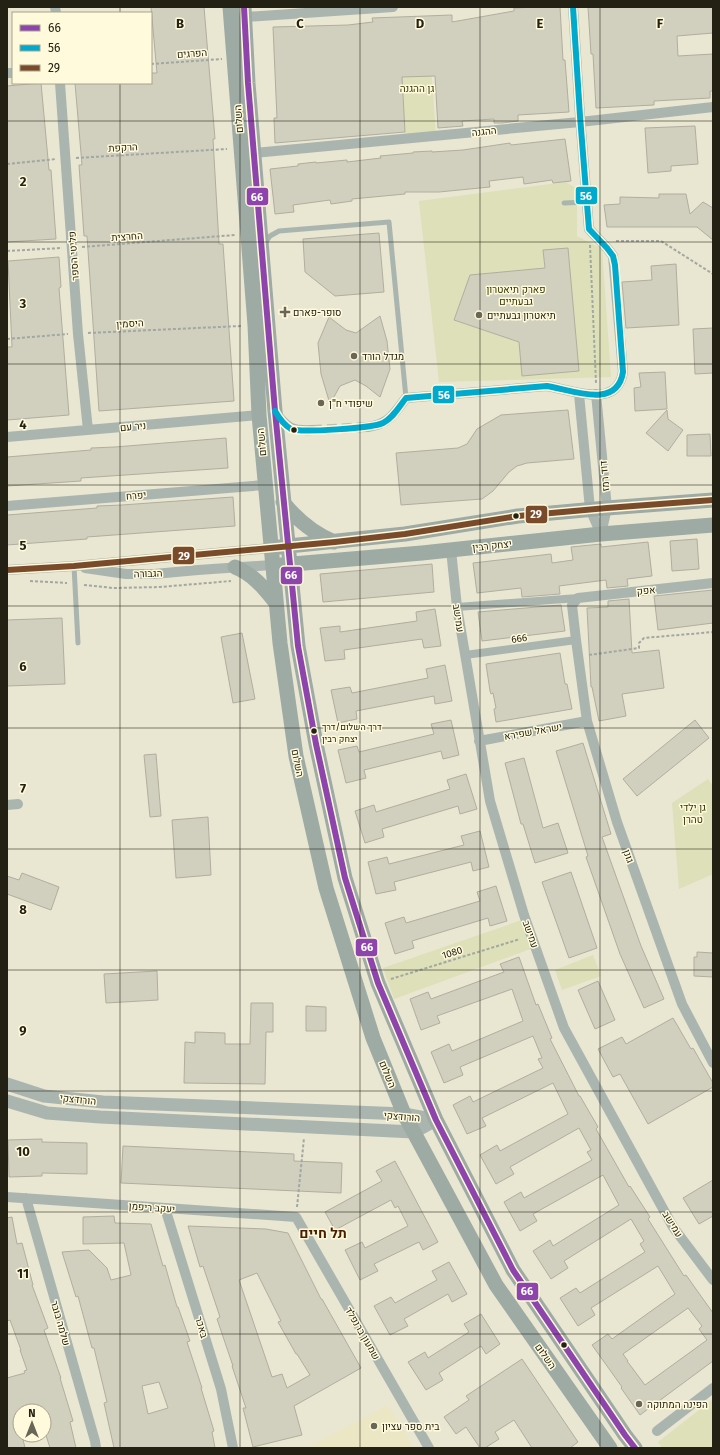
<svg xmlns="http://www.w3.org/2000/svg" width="720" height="1455" font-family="'Fira Sans',Heebo,sans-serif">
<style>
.built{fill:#ebe6c4}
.green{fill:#dde0b8}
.building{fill:#d1cfbe;stroke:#b1ae9f;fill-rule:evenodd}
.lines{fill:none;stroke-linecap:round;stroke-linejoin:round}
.minor-tunnel{stroke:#c1bfac;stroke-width:10;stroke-dasharray:10 5;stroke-linecap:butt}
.path{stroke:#a2a8a1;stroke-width:2;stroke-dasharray:3 2;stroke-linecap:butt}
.service{stroke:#abb5af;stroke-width:5}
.pedestrian{stroke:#abb5af;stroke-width:8}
.minor{stroke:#abb5af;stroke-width:10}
.tertiary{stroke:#abb5af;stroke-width:13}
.secondary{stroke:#9eaaa4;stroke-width:15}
.bus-1-casing{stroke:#fffadc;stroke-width:9}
.bus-2-casing{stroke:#fffadc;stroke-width:9}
.bus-3-casing{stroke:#fffadc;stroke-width:9}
.bus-1{stroke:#8e44ad;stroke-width:6}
.bus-2{stroke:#00a9ce;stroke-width:6}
.bus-3{stroke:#7a4b2a;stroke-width:6}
.grid{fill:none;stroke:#232113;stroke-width:1;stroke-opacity:0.55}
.poi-dot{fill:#686656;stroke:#fffadc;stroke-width:1.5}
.bus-dot{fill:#232113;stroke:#fffadc;stroke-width:1.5}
.labels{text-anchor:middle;stroke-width:3;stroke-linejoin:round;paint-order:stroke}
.bus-label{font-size:9px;fill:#232113;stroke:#fffadc;text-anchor:start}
.street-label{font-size:10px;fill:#232113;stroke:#fffadc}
.park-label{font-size:10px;fill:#323602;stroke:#fffadc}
.poi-label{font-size:10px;fill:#232113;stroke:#fffadc;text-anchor:start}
.district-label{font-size:14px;font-weight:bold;fill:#4b1d00;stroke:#fffadc}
.grid-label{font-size:13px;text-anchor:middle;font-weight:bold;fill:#232113;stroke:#fffadc;stroke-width:3;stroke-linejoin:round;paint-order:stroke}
.line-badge{stroke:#fffadc;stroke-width:1.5}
.badge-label{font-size:11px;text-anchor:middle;font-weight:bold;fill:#fff}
</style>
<rect width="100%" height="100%" fill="#e9e6d2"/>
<path class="built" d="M388,1405L414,1448H307Z"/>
<path class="green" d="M431,64L436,136L405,139L399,67Z
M566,182L577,189V236L602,249L611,377L439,382L419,201Z
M708,779L713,786V874L679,889L672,803Z
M525,919L536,947L394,999L383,968Z
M593,955L601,976L562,990L555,970Z
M713,1399V1448H662L658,1442Z"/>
<path class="building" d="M151,7H204L215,139H213L219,244H223L234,401L99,411L87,236H84L79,165H82L75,83H151V73H157Z
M539,7H560L563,60H565L569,112L518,115V121L502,123H494V119L462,121L463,126L438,128L435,76L402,77L405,132L275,143L274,118H277L273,27L348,25L373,22L372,18L452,15V22L514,11V8Z
M588,7H713V33L677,36L678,56L713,54V91H710V98L654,101V105L596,108L593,54H591Z
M41,83L49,170H51L56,239L7,242V86Z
M695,126L698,164L671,166V171L648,173L645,128Z
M565,139L571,181L553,183L552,180L524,184L523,177L489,181L490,187L439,192H405V194L352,199V201L331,204L330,200L293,205L294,212L275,214L270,169L298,166V164L316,162V163L347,160V162L381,158L380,156L413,153V152L432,151V152L463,150L510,143L511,145Z
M659,194H686L690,214L703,202L713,208V240L697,227H607L604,205L620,204V197L659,198Z
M379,233L384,292L335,296L305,272L303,239Z
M568,248L579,371L522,376L519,342L454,320L470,275L545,268L543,250Z
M59,257L61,287L59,288L69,415L7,420V347H12L8,261Z
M676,264L679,325L626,328L622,282L652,280L651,266Z
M380,316L387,341L390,369L380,397L366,386L355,380L340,386L330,404L321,374L318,343L329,317L346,330L356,333Z
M713,328V373L695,374L693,329Z
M665,372L667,409L635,411L634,388L641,387L639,373Z
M568,410L574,459L527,463L517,466L509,472L493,491L482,499L401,505L396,453L458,448L467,444L477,429L501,415Z
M667,410L668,419L683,430L668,451L646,433Z
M710,434L711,456H687V435Z
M226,438L228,468L81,478V481L7,486V457L91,450V448L115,447Z
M233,497L235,526L87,537V539L7,545V515L97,508V506L122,505Z
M697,539L699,569L672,571L670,541Z
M648,542L652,576L627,579L628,586L607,588L606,580L559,586L560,594L522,597L521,588L477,593L473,563L551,554L552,563L573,560L571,547L601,544V547Z
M432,564L434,592L323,602L320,574Z
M713,590V623L658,630L654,596Z
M629,599L632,653L659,650L664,688L622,694L626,716L599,721L592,687H591L587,608L608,607V601Z
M561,605L565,631L482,641L478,612Z
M435,609L441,646L424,648L422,639L344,650L345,659L325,661L320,628L340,626V632L417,621L416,612Z
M62,618L65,684L7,686V620Z
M242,633L255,699L233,703L221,637Z
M560,653L565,684H567L572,709L496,722L494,709L496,708L493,693L491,694L490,691L486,664Z
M445,665L452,701L435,704L434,696L356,711L357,719L338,723L331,690L350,687L352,693L428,678L426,669Z
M451,720L459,755L443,759L441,751L364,770L366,778L346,783L338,750L357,746L359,752L434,734L431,724Z
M695,720L709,738L637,796L623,779Z
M583,743L611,834L602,837L641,946L664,999L644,1008L620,954L586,857L588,856L556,751Z
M156,754L161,816L150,817L144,755Z
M524,758L543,828L558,823L568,853L535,863L523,824H521L505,763Z
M466,774L477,809L460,814L458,806L382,829L384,837L365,843L355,811L374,805L376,812L450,789L447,780Z
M208,817L211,875L176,878L172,820Z
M480,831L489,867L473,871L471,862L394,882L396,890L376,894L368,862L387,857L389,864L464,845L461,836Z
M571,872L597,948L569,958L542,882Z
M22,873L59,887L51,910L7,894V876L19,880Z
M496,886L507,921L490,926L488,918L412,941L414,948L395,954L385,923L404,917L406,923L480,901L477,892Z
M697,952L713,953V977L694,976V957H697Z
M519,957L536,1005L538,1004L552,1038L550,1039L579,1096H580L598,1127L596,1129L629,1187L630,1186L650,1217L648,1219L684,1276L686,1275L713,1313V1361L640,1415L621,1388L622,1387L592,1345L608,1334L612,1339L675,1294L658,1266L591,1308L595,1315L578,1326L560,1298L576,1288L580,1293L645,1252L640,1244L644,1241L631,1219L564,1261L568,1268L551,1279L533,1251L550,1240L553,1246L619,1205L603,1175L533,1214L537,1221L520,1231L504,1202L521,1192L524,1198L592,1160L587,1152L591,1150L579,1128L510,1167L514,1174L496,1184L480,1155L497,1145L500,1151L568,1114L553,1083L482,1118L486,1126L467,1134L453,1105L470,1096L473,1102L543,1068L538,1059L542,1058L533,1036L460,1067L463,1075L444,1083L431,1052L449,1044L452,1051L523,1021L512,989L437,1016L440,1023L421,1030L410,999L428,992L431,999L504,972L500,964ZM688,1308L702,1326L699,1329L707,1340L645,1385L627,1361H628L623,1354Z
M157,971L158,1000L106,1003L104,974Z
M598,981L615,1020L595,1029L578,990Z
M251,1003H273V1032H266L265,1084L184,1083L185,1042L195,1043V1032L225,1033V1044H250Z
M306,1006L326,1007V1031H306Z
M673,1018L691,1049L693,1048L713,1083V1087L648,1124L620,1074L613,1077L598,1049L622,1037L626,1044Z
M42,1139V1142L87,1143V1174L42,1173V1176L9,1177L8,1140Z
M123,1146L294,1154V1161L342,1163L341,1193L121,1183Z
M395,1161L438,1242L423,1250L419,1242L374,1264L378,1271L360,1280L345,1250L362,1242L365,1248L408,1226L398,1206L395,1208L391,1200L335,1230L325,1212L382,1181L376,1171Z
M713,1180V1216L699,1224L683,1198Z
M114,1216L115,1223L151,1224L163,1266L165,1265L177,1307H178L190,1341L187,1342L202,1388H201L214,1431L212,1432L215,1448H114L104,1403L107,1402L94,1348H92L78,1296L76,1297L62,1252L89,1250L107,1268L111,1280L131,1275L124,1243L83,1244V1217ZM159,1382L168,1408L148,1414L142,1386Z
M12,1217L17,1244L22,1243L33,1285H32L48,1328L44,1330L61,1378H60L73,1421L70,1422L76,1448H50L44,1429V1411H20V1435H22L25,1448H7V1378L25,1373L24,1371L27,1370L20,1350H21L10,1320L7,1321V1218Z
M188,1226L266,1229L288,1233L321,1299H322L361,1368L294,1406L302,1435L253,1447L243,1408H246L232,1366H233L217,1319L220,1317L203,1266L200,1267ZM257,1273L281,1321L278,1322L296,1354H297L310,1375L287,1388L282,1374L272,1377L239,1280Z
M449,1262L467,1294L452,1302L448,1294L404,1319L408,1326L390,1335L374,1306L391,1297L395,1303L437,1280L432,1271Z
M481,1314L500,1344L486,1354L481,1346L439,1373L443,1380L426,1390L408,1362L425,1352L428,1358L469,1332L464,1324Z
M522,1359L578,1442L570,1448H532L514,1420L495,1432L499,1439L485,1448H480L466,1427L456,1434L444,1417L469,1400L466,1396Z"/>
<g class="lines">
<path class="minor-tunnel" d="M312,430L368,427"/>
<path class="path" d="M151,64L222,59
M76,158L227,149
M7,164L56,159
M616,241H661L713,274
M590,245L596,383
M82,247L235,235
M7,251L62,248
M88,333L241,326
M7,339L68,334
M30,581L67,583
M84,585L113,588L160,587L231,581
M589,655L639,648V643L644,638L713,632
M391,979L520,939
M297,1207L304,1138"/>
<path class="service" d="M564,203L587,202
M265,243L270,236L279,231L389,222L406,398
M74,566L78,643"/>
<path class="pedestrian" d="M457,607L578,598
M465,655L576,640"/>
<path class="minor" d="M55,7L56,13
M245,17L393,7
M7,73H13
M60,83L78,334L88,430
M254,153L580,122L713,107
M579,394L590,509L601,534
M596,394L607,508L601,534
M275,412C287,428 292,431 312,430
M368,427C389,424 394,414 406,398L547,386C572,390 617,410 623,372L613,256L607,248L589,229L580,116L573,7
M7,437L259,415
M7,506L264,485
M451,550L457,607L490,801L524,915L564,1028L673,1227L713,1280
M85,568L126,574H154L198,570L272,565
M7,570L74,566L270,548
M713,583L578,598L572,605L576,640L587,721L617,822L682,1004L713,1063
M479,741L587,721
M7,805L18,804
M7,1197L296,1217L429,1448
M26,1198L95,1441L96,1448
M165,1208L221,1389L233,1448
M657,1431L713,1388"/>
<path class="tertiary" d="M7,1084L44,1096L103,1102L404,1114L436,1120
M7,1101L47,1113L100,1117L414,1132L436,1120"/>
<path class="secondary" d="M230,7L255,325L259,415L280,643L296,756L326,888L373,1038L404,1114L496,1285L610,1448
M244,7L248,83L275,411L298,646L316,744L345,878L378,983L436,1120L513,1270L625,1435L635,1448
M283,502C297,520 313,533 334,542
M279,547L405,534L518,516L607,508L713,500
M281,565L422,553L601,534L713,525
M235,567C253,574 264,588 276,603"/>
<g class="bus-1-casing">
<path id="bus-1" d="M244,7L248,83L275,411L298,646L316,744L345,878L378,983L436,1120L513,1270L625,1435L635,1448"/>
</g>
<g class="bus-2-casing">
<path id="bus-2" d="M275,411C279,418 284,425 291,429C301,433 373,428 383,423C393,418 399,407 406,398L547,386C572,390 617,410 623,372L615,265L613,256L607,248L589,229L580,116L573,7"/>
</g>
<g class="bus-3-casing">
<path id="bus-3" d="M7,570L74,566L335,542L405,534L518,516L607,508L713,500"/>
</g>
<use href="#bus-1" class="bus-1"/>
<use href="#bus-2" class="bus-2"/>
<use href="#bus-3" class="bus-3"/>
</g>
<path class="grid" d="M120,7V13M240,7V1448M360,7V1448M480,7V1448M600,7V1448M120,83V1448M7,121H713M7,242H713M7,364H713M7,485H713M7,606H713M7,728H713M7,849H713M7,970H713M7,1091H713M7,1212H713M7,1334H713"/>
<g class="poi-dot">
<path d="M283 306h4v4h4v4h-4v4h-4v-4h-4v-4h4z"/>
<circle cx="479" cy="315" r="4"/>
<circle cx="354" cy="356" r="4"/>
<circle cx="321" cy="403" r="4"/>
<circle cx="639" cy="1404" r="4"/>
<circle cx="374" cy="1426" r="4"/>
</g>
<g class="bus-dot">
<circle cx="294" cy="430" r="3.5"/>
<circle cx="516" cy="516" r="3.5"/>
<circle cx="314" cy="731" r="3.5"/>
<circle cx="564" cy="1345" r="3.5"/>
</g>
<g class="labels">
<g class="bus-label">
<text x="322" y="730">דרך השלום/דרך<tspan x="322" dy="12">יצחק רבין</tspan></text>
</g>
<g class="street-label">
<text transform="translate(192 53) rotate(-4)" y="4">הפרגים</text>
<text transform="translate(238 119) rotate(-94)" y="4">השלום</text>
<text transform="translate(484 131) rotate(-6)" y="4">ההגנה</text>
<text transform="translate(123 147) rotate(-3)" y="4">הרקפת</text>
<text transform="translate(127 236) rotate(-4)" y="4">החרצית</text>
<text transform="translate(73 256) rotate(-94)" y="4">פליטי הספר</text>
<text transform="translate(130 323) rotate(-3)" y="4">היסמין</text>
<text transform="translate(133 426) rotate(-5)" y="4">ניר עם</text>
<text transform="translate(261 442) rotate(-95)" y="4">השלום</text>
<text transform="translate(604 476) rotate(-95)" y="4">דוד רמז</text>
<text transform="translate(136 495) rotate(-5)" y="4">יפרח</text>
<text transform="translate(492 545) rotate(-6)" y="4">יצחק רבין</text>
<text transform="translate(148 573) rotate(-2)" y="4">הגבורה</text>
<text transform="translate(646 590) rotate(-6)" y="4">אפק</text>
<text transform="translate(459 618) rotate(81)" y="4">עמישב</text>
<text transform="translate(519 638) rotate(-8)" y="4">666</text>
<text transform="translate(533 731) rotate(-10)" y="4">ישראל שפירא</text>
<text transform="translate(298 763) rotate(79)" y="4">השלום</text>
<text transform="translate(629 856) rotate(70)" y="4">גונן</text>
<text transform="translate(531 934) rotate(70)" y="4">עמישב</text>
<text transform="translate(452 952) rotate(-17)" y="4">1080</text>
<text transform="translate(388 1074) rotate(68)" y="4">השלום</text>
<text transform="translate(78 1099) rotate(6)" y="4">הורודצקי</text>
<text transform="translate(402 1116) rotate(5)" y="4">הורודצקי</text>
<text transform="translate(152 1207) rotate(4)" y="4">יעקב ריפמן</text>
<text transform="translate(673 1224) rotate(58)" y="4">עמישב</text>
<text transform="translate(61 1323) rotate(74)" y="4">שלמה בובר</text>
<text transform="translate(202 1327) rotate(73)" y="4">באכר</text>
<text transform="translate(363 1333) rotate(60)" y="4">שמעון ברנפלד</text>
<text transform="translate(546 1356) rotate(55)" y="4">השלום</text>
</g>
<g class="park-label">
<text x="417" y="92">גן ההגנה</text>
<text x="516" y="293">פארק תיאטרון<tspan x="516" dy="12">גבעתיים</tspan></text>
<text x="693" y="811">גן ילדי<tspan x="693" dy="12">טהרן</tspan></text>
</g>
<g class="poi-label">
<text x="293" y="316">סופר-פארם</text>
<text x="487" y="319">תיאטרון גבעתיים</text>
<text x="362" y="360">מגדל הורד</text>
<text x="329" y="407">שיפודי ח"ן</text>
<text x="647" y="1408">הפינה המתוקה</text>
<text x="382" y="1430">בית ספר עציון</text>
</g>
<g class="district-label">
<text x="323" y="1238">תל חיים</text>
</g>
</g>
<g class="grid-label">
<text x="180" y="28">B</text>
<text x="300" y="28">C</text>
<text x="420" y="28">D</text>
<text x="540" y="28">E</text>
<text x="660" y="28">F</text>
<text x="23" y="186">2</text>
<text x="23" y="308">3</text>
<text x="23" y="429">4</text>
<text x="23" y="550">5</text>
<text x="23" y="671">6</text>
<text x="23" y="793">7</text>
<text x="23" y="914">8</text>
<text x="23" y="1035">9</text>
<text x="23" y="1156">10</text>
<text x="23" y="1278">11</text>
</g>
<g class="line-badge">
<rect x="575" y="186" width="23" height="19" rx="4" fill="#00a9ce"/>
<rect x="246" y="187" width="23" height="19" rx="4" fill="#8e44ad"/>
<rect x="432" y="385" width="23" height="19" rx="4" fill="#00a9ce"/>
<rect x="525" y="505" width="23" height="19" rx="4" fill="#7a4b2a"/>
<rect x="172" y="546" width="23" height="19" rx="4" fill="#7a4b2a"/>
<rect x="280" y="566" width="23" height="19" rx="4" fill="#8e44ad"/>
<rect x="355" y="938" width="23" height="19" rx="4" fill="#8e44ad"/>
<rect x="516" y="1282" width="23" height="19" rx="4" fill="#8e44ad"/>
</g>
<g class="badge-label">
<text x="586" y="200">56</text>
<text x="257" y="201">66</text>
<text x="444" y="399">56</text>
<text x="536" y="518">29</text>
<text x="184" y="560">29</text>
<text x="291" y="579">66</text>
<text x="367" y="951">66</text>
<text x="527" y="1295">66</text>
</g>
<rect width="720" height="1455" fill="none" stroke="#232113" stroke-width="16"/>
<rect x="12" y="12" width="140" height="72" fill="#fffadc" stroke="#a7a38c"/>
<rect x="20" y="25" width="20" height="6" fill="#8e44ad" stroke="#a7a38c"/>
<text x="48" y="32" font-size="12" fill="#232113">66</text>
<rect x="20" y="45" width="20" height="6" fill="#00a9ce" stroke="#a7a38c"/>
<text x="48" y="52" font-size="12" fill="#232113">56</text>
<rect x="20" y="65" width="20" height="6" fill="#7a4b2a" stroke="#a7a38c"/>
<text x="48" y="72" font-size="12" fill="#232113">29</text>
<g transform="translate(32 1423)"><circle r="19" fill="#fffadc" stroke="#a7a38c"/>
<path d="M0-3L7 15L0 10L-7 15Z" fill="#686656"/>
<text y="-6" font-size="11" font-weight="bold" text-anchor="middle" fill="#232113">N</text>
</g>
</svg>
